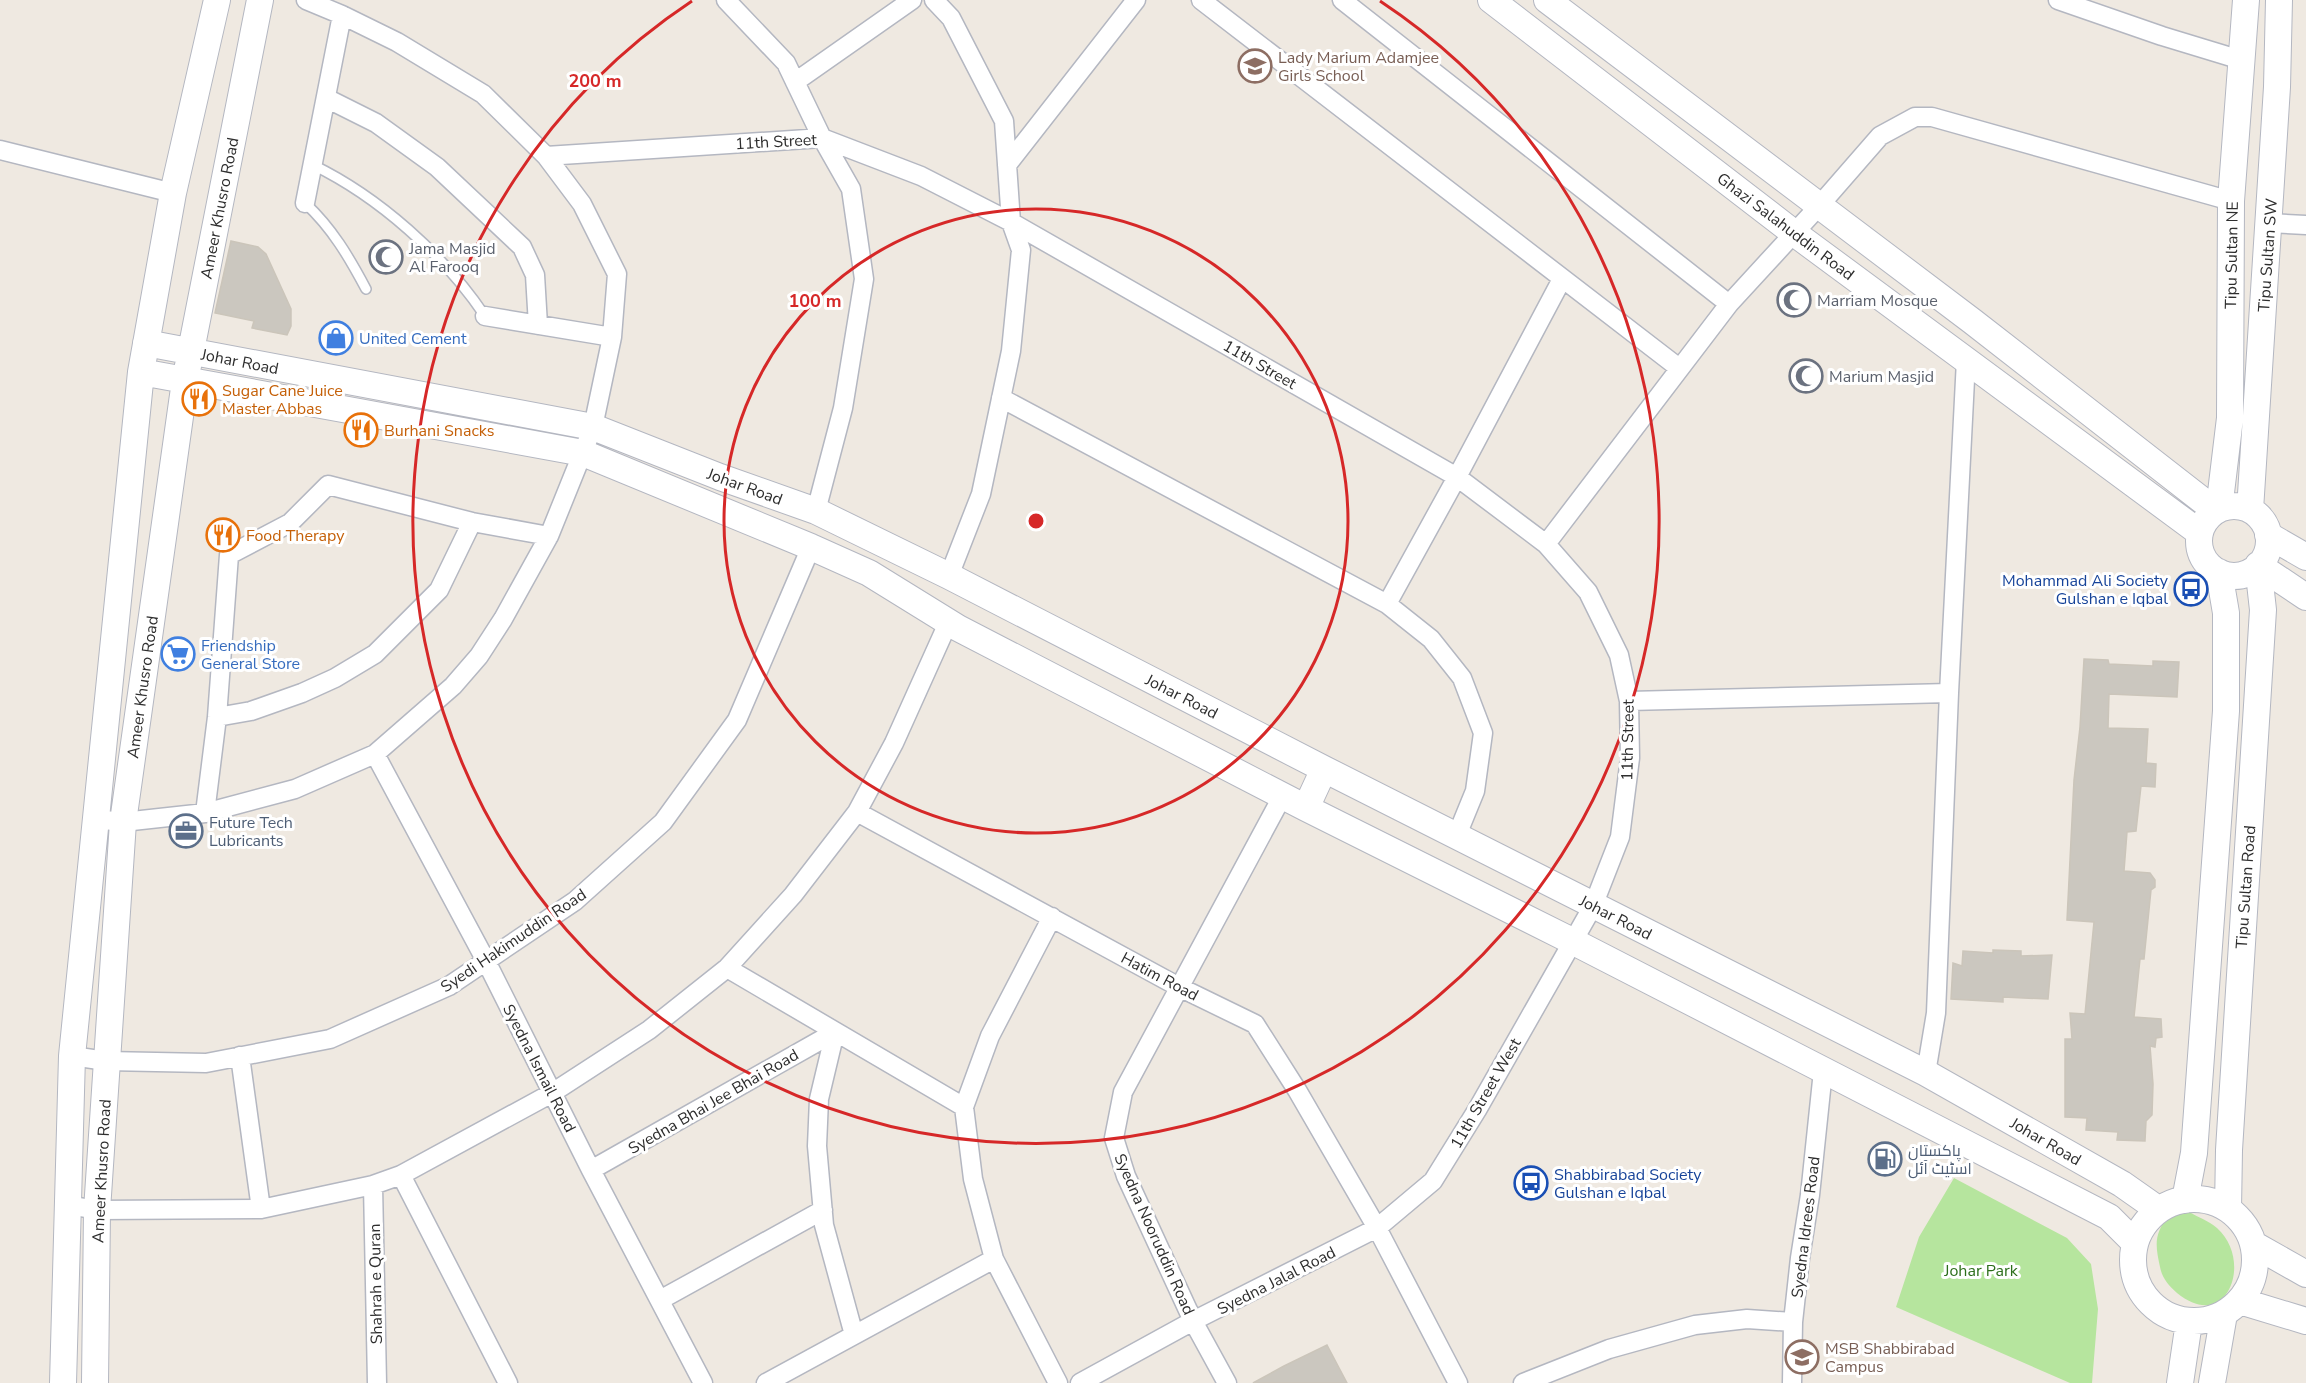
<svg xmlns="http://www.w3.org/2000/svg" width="2306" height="1383" font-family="'Nunito Sans',Cairo,sans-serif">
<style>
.green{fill:#b6e59e}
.building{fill:#cbc7bf;stroke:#cbc5ba;stroke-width:1.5}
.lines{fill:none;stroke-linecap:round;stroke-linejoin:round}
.lane-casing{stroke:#b4b7c1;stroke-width:12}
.street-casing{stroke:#b4b7c1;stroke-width:21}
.secondary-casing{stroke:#b4b7c1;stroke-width:28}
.lane{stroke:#fff;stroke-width:9}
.street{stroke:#fff;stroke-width:18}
.secondary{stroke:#fff;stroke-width:26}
.ring{fill:none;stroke:#d62828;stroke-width:3}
.labels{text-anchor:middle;stroke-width:6;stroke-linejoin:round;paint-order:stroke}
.education-label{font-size:16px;fill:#785e54;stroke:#fff;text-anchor:start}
.street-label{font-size:16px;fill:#2e2e2e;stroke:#fff}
.worship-label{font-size:16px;fill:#5b616d;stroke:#fff;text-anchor:start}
.shop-label{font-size:16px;fill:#366cbe;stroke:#fff;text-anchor:start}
.food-label{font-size:16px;fill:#c56008;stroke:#fff;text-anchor:start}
.transit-label{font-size:16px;fill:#164399;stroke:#fff;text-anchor:end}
.service-label{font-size:16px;fill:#4e5e75;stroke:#fff;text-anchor:start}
.park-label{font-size:16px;fill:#2c6e1b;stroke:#fff}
.centre{fill:#d62828;stroke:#fff;stroke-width:3}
.ring-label{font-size:18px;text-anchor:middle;font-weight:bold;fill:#d62828;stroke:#fff;stroke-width:6;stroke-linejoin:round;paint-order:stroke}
</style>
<rect width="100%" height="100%" fill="#efe9e1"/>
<path class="green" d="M1954,1178L2067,1238L2091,1264L2098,1309L2092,1383H2070L1896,1307L1919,1237Z
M2189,1212C2198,1217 2209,1221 2217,1228C2254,1261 2227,1334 2177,1293C2169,1286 2162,1278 2160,1267C2155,1244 2154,1234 2169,1215Z"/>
<path class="building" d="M231,241L258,247L266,254L291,309V326L287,335L252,328L254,321L215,313Z
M2084,659L2108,660L2109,664L2153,666V661L2179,662L2177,697L2109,694L2108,728L2148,729L2146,763L2156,764L2155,787L2141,786L2136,831L2127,832L2124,871L2150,873L2155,880V887L2151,890L2144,959H2140L2134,1017L2161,1019L2162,1037L2156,1038L2155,1047L2150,1046L2153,1084L2152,1115L2146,1121L2145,1141L2117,1140L2118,1132L2086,1130L2087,1118L2065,1117V1039H2072L2070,1013L2085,1014L2094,922L2067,920L2074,780L2080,727Z
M1993,950L2021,951V956L2052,955L2048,999L2003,997V1002L1951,999L1953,963L1962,966L1963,951L1993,953Z
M1327,1345L1347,1383H1253L1284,1366Z"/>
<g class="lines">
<g class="lane-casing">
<path id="lane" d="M313,165C379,197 444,255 485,316
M305,203C332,228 349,257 366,289"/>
</g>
<g class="street-casing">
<path id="street" d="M726,0L786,63L822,138L851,189L864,279L843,408L816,511
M934,0L951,18L1004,121L1011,222L1021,250L1011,351L981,494L949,576
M1201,0L1679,368
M1342,0L1729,304
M2058,0L2162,36L2241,60
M795,82L912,0
M326,98L376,123L437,167L522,247L535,275L538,325
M0,150L173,193
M546,156L822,138L921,176L1011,222L1457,477L1546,544L1588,592L1619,655L1629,701L1630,758L1620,837L1593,906L1477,1110L1433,1181L1377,1228L1193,1321L1080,1383
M1007,165L1136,0
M305,203L342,15
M2269,223L2306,225
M485,316L612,337
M1001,398L1387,604L1431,639L1462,678L1483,733L1475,791L1457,835
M1546,544L1729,304L1819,206L1880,136L1915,117H1932L2231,201
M1387,604L1457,477L1562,279
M1629,701L1949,693
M217,717L251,711L302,693L335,678L375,654L439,590L472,522
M375,754L486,961L591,1170L703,1383
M857,812L1179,987L1255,1024L1297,1090L1377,1228L1458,1383
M205,813L217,717L229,555L290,523L328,485L472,522L549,536
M95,819L123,822L205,813L295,789L375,754L453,686L479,656L503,619L549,536L593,427L612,337L617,274L582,204L546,156L483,94L397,42L342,15L306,0
M1052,917L990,1036L964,1107L973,1179L994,1259L1058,1383
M727,968L964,1107
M835,1032L819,1099L817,1146L824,1225L854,1335
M72,1056L106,1061L206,1063L330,1039L449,986L575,901L663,822L737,720L811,547
M240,1056L261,1209
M1926,1073L1936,1013L1949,693L1966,360
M591,1170L835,1032
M401,1175L508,1383
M373,1185L377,1383
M68,1205L97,1210L261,1209L373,1185L401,1175L552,1093L649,1030L727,968L793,895L857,812L894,743L948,623
M660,1300L823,1210
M766,1383L994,1259
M1227,1383L1193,1321L1126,1176L1114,1138L1123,1092L1283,795
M1523,1383L1609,1349L1695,1325L1747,1319L1793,1322
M1792,1383L1793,1322L1800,1258L1810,1195L1823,1071"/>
</g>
<g class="secondary-casing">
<path id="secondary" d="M1491,0L1794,233L2200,533
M1547,0L1972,321L2216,511
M146,343L593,427L720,477L816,511L949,576L1324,769L1926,1073L2122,1184L2159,1210
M141,372L583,453L811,547L869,573L958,628L1306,808L1572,941L2109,1217L2135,1243
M2199 541a35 35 0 1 1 70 0a35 35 0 1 1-70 0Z
M2219,509L2230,418L2231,201L2246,0
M2250,510L2277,87L2279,0
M2268,535L2306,557
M2258,565L2306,597
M1306,808L1324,769
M2133 1260a61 61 0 1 1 122 0a61 61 0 1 1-122 0Z
M2185,1200L2194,1153L2226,711V613L2219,572
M2228,1209L2229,1150L2263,610L2258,565
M2253,1244L2306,1274
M2240,1301L2306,1321
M63,1383L72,1056L141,372L173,193L217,0
M95,1383L97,1210L123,822L185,381L260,0
M2180,1383L2189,1322
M2212,1383L2224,1314"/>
</g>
<use href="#lane" class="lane"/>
<use href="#street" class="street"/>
<use href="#secondary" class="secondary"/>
</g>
<g class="ring">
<circle cx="1036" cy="521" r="312"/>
<path d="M1380 1A623 623 0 1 1 692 1"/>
</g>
<defs>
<g id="school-ring" transform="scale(1.725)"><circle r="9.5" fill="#fff" stroke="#8d6e63" stroke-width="1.5"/><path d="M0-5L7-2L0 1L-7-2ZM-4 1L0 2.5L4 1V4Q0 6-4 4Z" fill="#8d6e63"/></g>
<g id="mosque-ring" transform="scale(1.725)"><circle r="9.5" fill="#fff" stroke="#6b7280" stroke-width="1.5"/><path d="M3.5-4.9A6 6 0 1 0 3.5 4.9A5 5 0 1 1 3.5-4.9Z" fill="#6b7280"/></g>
<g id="shop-ring" transform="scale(1.725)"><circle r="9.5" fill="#fff" stroke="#3f7fe0" stroke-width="1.5"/><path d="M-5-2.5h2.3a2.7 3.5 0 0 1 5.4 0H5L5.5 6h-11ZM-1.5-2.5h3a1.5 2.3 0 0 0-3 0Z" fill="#3f7fe0"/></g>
<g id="restaurant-ring" transform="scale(1.725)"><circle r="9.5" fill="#fff" stroke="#e8710a" stroke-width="1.5"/><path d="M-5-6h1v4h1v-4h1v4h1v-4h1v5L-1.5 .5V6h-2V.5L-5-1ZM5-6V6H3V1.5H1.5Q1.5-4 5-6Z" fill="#e8710a"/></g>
<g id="bus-ring" transform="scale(1.725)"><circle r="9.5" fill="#fff" stroke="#1a4fb4" stroke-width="1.5"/><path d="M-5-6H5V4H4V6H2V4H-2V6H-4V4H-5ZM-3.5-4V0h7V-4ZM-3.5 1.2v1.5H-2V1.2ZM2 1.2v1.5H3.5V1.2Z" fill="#1a4fb4"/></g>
<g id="supermarket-ring" transform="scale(1.725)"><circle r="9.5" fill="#fff" stroke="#3f7fe0" stroke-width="1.5"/><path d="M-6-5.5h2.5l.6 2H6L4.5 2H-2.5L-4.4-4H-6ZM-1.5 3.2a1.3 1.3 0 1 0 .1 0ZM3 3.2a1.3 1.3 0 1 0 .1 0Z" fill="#3f7fe0"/></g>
<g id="office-ring" transform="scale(1.725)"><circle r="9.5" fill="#fff" stroke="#5c6f8a" stroke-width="1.5"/><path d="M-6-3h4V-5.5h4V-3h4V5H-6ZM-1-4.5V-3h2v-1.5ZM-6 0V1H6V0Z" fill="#5c6f8a"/></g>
<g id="fuel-ring" transform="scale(1.725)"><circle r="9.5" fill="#fff" stroke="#5c6f8a" stroke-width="1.5"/><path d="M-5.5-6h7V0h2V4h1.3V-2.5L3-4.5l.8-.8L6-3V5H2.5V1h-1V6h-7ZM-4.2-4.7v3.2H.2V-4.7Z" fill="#5c6f8a"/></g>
</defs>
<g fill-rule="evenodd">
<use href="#school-ring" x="1255" y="66"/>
<use href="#mosque-ring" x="386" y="257"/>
<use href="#mosque-ring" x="1794" y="300"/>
<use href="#shop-ring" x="336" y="338"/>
<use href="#mosque-ring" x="1806" y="376"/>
<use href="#restaurant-ring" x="199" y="399"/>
<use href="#restaurant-ring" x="361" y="430"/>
<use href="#restaurant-ring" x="223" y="535"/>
<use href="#bus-ring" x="2191" y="589"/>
<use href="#supermarket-ring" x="178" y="654"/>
<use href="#office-ring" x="186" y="831"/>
<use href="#fuel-ring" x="1885" y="1159"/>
<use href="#bus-ring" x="1531" y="1183"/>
<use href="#school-ring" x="1802" y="1357"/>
</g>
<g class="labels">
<g class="education-label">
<text x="1278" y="63">Lady Marium Adamjee<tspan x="1278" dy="18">Girls School</tspan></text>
<text x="1825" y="1354">MSB Shabbirabad<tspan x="1825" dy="18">Campus</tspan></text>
</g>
<g class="street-label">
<text transform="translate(776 141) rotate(-3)" y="6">11th Street</text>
<text transform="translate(219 208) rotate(-79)" y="6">Ameer Khusro Road</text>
<text transform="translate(1786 226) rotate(37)" y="6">Ghazi Salahuddin Road</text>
<text transform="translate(2231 255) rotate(-89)" y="6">Tipu Sultan NE</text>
<text transform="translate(2267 255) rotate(-86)" y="6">Tipu Sultan SW</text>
<text transform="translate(240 361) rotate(11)" y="6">Johar Road</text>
<text transform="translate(1260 364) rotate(30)" y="6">11th Street</text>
<text transform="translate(745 486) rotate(20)" y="6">Johar Road</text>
<text transform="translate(142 687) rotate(-82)" y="6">Ameer Khusro Road</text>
<text transform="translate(1182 696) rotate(27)" y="6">Johar Road</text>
<text transform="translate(1627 740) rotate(-89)" y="6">11th Street</text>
<text transform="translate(2245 887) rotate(-86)" y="6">Tipu Sultan Road</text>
<text transform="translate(1616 917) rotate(27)" y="6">Johar Road</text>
<text transform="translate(513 940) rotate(-34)" y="6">Syedi Hakimuddin Road</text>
<text transform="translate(1160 976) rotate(28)" y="6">Hatim Road</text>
<text transform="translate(540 1068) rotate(63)" y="6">Syedna Ismail Road</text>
<text transform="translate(1485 1093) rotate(-60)" y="6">11th Street West</text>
<text transform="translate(713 1101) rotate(-30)" y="6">Syedna Bhai Jee Bhai Road</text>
<text transform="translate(2046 1141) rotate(30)" y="6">Johar Road</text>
<text transform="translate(101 1171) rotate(-87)" y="6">Ameer Khusro Road</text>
<text transform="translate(1805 1227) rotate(-83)" y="6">Syedna Idrees Road</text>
<text transform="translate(1155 1234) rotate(66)" y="6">Syedna Nooruddin Road</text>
<text transform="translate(1276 1280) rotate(-27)" y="6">Syedna Jalal Road</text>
<text transform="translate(375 1284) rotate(-91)" y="6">Shahrah e Quran</text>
</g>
<g class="worship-label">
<text x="409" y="254">Jama Masjid<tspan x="409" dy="18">Al Farooq</tspan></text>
<text x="1817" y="306">Marriam Mosque</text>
<text x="1829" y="382">Marium Masjid</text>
</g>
<g class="shop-label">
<text x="359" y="344">United Cement</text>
<text x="201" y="651">Friendship<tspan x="201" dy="18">General Store</tspan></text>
</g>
<g class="food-label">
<text x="222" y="396">Sugar Cane Juice<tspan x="222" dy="18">Master Abbas</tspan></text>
<text x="384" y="436">Burhani Snacks</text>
<text x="246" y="541">Food Therapy</text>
</g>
<g class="transit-label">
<text x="2168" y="586">Mohammad Ali Society<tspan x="2168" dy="18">Gulshan e Iqbal</tspan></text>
<text x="1554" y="1180" text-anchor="start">Shabbirabad Society<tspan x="1554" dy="18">Gulshan e Iqbal</tspan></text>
</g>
<g class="service-label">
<text x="209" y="828">Future Tech<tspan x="209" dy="18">Lubricants</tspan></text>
<text x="1908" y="1156">پاکستان<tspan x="1908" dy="18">اسٹیٹ آئل</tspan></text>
</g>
<g class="park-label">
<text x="1981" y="1276">Johar Park</text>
</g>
</g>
<circle cx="1036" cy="521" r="9" class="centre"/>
<g class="ring-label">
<text x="595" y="87">200 m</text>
<text x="815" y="307">100 m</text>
</g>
</svg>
